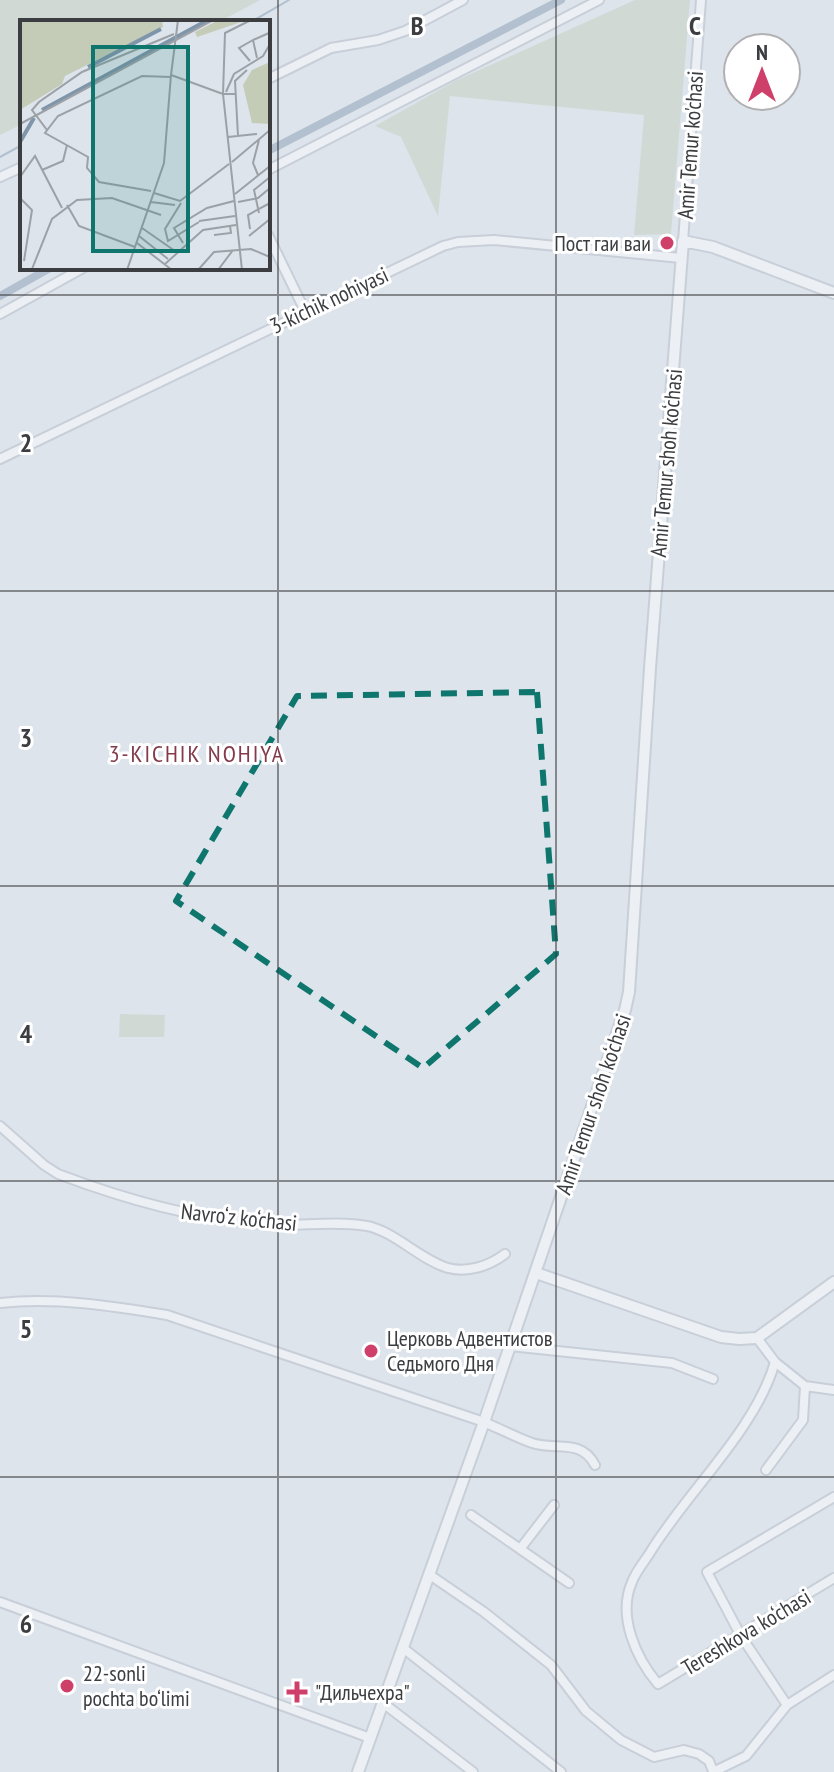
<svg xmlns="http://www.w3.org/2000/svg" width="834" height="1772" font-family="'PT Sans Narrow',sans-serif">
<style>
.green{fill:#c4ccb7}
.lines{fill:none;stroke-linecap:round;stroke-linejoin:round}
.stream{stroke:#7e95aa;stroke-width:2}
.canal{stroke:#7e95aa;stroke-width:8}
.minor-casing{stroke:#b0b6be;stroke-width:12}
.major-casing{stroke:#b0b6be;stroke-width:14}
.minor{stroke:#fff;stroke-width:8}
.major{stroke:#fff;stroke-width:10}
.marked{fill:none;stroke:#0f766e;stroke-width:6;stroke-dasharray:16 10;stroke-linejoin:round}
.grid{fill:none;stroke:#3b3d40;stroke-width:2;stroke-opacity:0.55}
.poi-dot{fill:#ce406a;stroke:#fff;stroke-width:3}
.labels{text-anchor:middle;stroke-width:6;stroke-linejoin:round;paint-order:stroke}
.street-label{font-size:22px;fill:#3b3d40;stroke:#fff}
.poi-label{font-size:22px;fill:#3b3d40;stroke:#fff;text-anchor:start}
.neighbourhood-label{font-size:24px;letter-spacing:2px;fill:#833b4c;stroke:#fff}
.inset-river{fill:none;stroke:#7e95aa;stroke-width:4}
.inset-road{fill:none;stroke:#9ca1a7;stroke-width:2}
.view{fill:#0f766e;fill-opacity:0.15;stroke:#0f766e;stroke-width:4}
.inset-edge{fill:none;stroke:#3b3d40;stroke-width:4}
.grid-label{font-size:26px;text-anchor:middle;font-weight:bold;fill:#3b3d40;stroke:#fff;stroke-width:6;stroke-linejoin:round;paint-order:stroke}
</style>
<rect width="100%" height="100%" fill="#dde4ec"/>
<path class="green" d="M0,0H260L219,22H22V124L0,135Z
M635,0H690L671,234L634,235L644,115L450,96L438,216L401,137L375,126L455,81Z
M120,1014L165,1015L164,1037H119Z"/>
<g class="lines">
<path class="stream" d="M251,22L289,0
M0,157L22,145"/>
<path class="canal" d="M268,151L561,0
M0,296L50,268"/>
<g class="minor-casing">
<path id="minor" d="M268,79L331,48L378,40L405,31L463,0
M268,170L599,0
M0,177L22,167
M268,235L305,311
M683,241L701,0
M0,314L83,268
M0,459L443,246L458,242L494,240L681,258
M0,1126L44,1165L58,1174C124,1199 193,1219 264,1224C298,1227 333,1220 367,1226C394,1231 422,1261 448,1268C468,1273 489,1266 505,1254
M0,1303C56,1297 112,1306 167,1315L484,1422C500,1429 516,1437 532,1443C556,1451 581,1438 595,1465
M757,1338L775,1362C756,1429 688,1491 651,1551C645,1561 636,1571 632,1582C617,1616 636,1658 658,1684L834,1578
M510,1346L672,1363L713,1379
M805,1386L834,1390
M766,1470L803,1420L805,1386L775,1362
M471,1515L569,1583
M520,1549L554,1505
M430,1575L484,1612L551,1665L586,1711L621,1740L654,1757L684,1750L699,1754L709,1761L713,1771
M0,1602L370,1738
M403,1648L561,1772
M383,1703L473,1772
M787,1705L741,1636L707,1572L834,1497
M713,1772L746,1756L787,1705L834,1675"/>
</g>
<g class="major-casing">
<path id="major" d="M536,1273L721,1337L739,1339L757,1338L834,1282
M358,1772L484,1422L625,1010L629,992L650,668L683,241L713,247L834,293"/>
</g>
<use href="#minor" class="minor"/>
<use href="#major" class="major"/>
</g>
<path d="M0 0H834V1772H0ZM537,692L556,954L423,1068L176,901L297,696Z" fill="#dde4ec" fill-opacity=".55" fill-rule="evenodd"/>
<path class="marked" d="M537,692L556,954L423,1068L176,901L297,696Z"/>
<path class="grid" d="M278,0V1772M556,0V1772M0,295H834M0,591H834M0,886H834M0,1181H834M0,1477H834"/>
<g class="poi-dot">
<circle cx="667" cy="243" r="8"/>
<circle cx="371" cy="1351" r="8"/>
<circle cx="67" cy="1686" r="8"/>
<path d="M293 1680h8v8h8v8h-8v8h-8v-8h-8v-8h8z"/>
</g>
<g class="labels">
<g class="street-label">
<text transform="translate(690 145) rotate(-86)" y="8">Amir Temur ko'chasi</text>
<text transform="translate(329 300) rotate(-25)" y="8">3-kichik nohiyasi</text>
<text transform="translate(666 463) rotate(-85)" y="8">Amir Temur shoh ko‘chasi</text>
<text transform="translate(593 1104) rotate(-71)" y="8">Amir Temur shoh ko‘chasi</text>
<text transform="translate(239 1217) rotate(6)" y="8">Navro‘z ko‘chasi</text>
<text transform="translate(746 1632) rotate(-31)" y="8">Tereshkova ko‘chasi</text>
</g>
<g class="poi-label">
<text x="651" y="251" text-anchor="end">Пост гаи ваи</text>
<text x="387" y="1346">Церковь Адвентистов<tspan x="387" dy="25">Седьмого Дня</tspan></text>
<text x="83" y="1681">22-sonli<tspan x="83" dy="25">pochta bo‘limi</tspan></text>
<text x="315" y="1700">"Дильчехра"</text>
</g>
<g class="neighbourhood-label">
<text x="197" y="762">3-KICHIK NOHIYA</text>
</g>
</g>
<g transform="translate(20 20)">
<rect width="250" height="250" fill="#dde4ec"/>
<path d="M0,0H142L143,7L45,56L42,64L0,90ZM199,0H227L177,17L175,12ZM250,42V104L232,103L223,65L232,50Z" fill="#c4ccb7"/>
<path class="inset-river" d="M68,47L141,9M22,90L186,1M0,122L14,98"/>
<path class="inset-road" d="M237,38L233,20L249,13M230,41L219,28L233,20M151,55L158,0M206,72L214,54L243,36L250,24M215,74H203L205,13L231,0M0,104L193,0M27,110L12,90L19,82L62,52L154,14M218,116L215,61L227,50M208,117L237,114M212,142L250,110M22,150L43,141L47,125M238,155L233,143L239,120M0,157L15,136L42,188M131,171L79,162L67,148L68,137L25,113L38,96L122,56L151,57M134,173L160,181L209,144M215,174L250,146M0,178L12,190L4,241M131,182L155,185M218,182L238,178L250,168M161,183L145,209L148,221L179,202M47,185L59,206L115,227M239,193L234,170L250,157M179,201L215,196M122,208L155,231M230,209L228,195L250,183M194,215L211,213L210,206M119,216L148,239M229,216L250,199M117,223L152,250M163,223L154,208L187,188L214,181M145,244L183,210L216,205M12,249L32,199L57,180L92,178L141,195M107,250L144,143L151,55L203,74L222,250M178,250L194,232L231,229L250,237M198,250L213,230"/>
<path class="view" d="M73,27H168V231H73Z"/>
<rect width="250" height="250" class="inset-edge"/>
</g>
<g class="grid-label">
<text x="417" y="35">B</text>
<text x="695" y="35">C</text>
<text x="26" y="452">2</text>
<text x="26" y="747">3</text>
<text x="26" y="1043">4</text>
<text x="26" y="1338">5</text>
<text x="26" y="1633">6</text>
</g>
<g transform="translate(762 72)"><circle r="38" fill="#ffffff" stroke="#b1b1b3" stroke-width="2"/>
<path d="M0-6L14 30L0 20L-14 30Z" fill="#ce406a"/>
<text y="-12" font-size="22" font-weight="bold" text-anchor="middle" fill="#3b3d40">N</text>
</g>
</svg>
